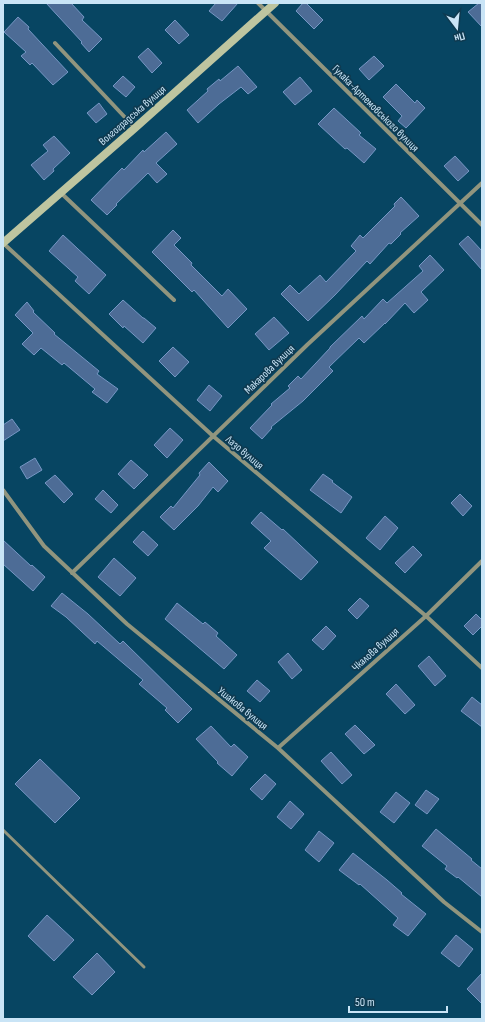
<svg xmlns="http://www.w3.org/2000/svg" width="485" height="1022" font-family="'Sofia Sans Condensed',sans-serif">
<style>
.building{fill:#4d6c96;stroke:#7697c4}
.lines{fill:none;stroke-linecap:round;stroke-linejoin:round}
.lane{stroke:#91957e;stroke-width:3}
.street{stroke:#91957e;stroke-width:4}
.secondary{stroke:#bec5a0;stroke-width:8}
.labels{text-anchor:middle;stroke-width:3.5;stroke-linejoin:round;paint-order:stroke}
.street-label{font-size:11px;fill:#c9e4f6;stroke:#0f3a50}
</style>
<rect width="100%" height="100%" fill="#074562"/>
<path class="building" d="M46,3H71L84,17L82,20L102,39L89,52L81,43L82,42Z
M216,3H238L222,21L209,11Z
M303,3H306L323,20L314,29L296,11Z
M479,3H482V27L468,12Z
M18,17L29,27L28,29L68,72L53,85L32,63L30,65L21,56L26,52L4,32Z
M175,20L189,35L179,44L165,30Z
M148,48L162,63L152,73L138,57Z
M374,56L384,66L369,80L359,69Z
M238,66L257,87L248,94L241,87L219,104L198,123L187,110L208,91L207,89L219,79L220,81Z
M123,76L135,87L126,97L113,86Z
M300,77L312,91L295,105L283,92Z
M396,84L415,103L417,100L425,108L406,128L398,121L402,116L383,97Z
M99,103L107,114L96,123L87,113Z
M334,108L361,133L359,135L376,149L364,163L347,148L345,149L318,124Z
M166,132L177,144L156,163L167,174L157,183L148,173L116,204L117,205L107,215L91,200L122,168L124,170L143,150L144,152Z
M54,136L70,153L53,169L54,171L44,180L31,165L48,151L43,145Z
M455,156L469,171L458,181L444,166Z
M401,197L419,216L400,233L401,234L391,244L389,243L370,264L367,261L335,295L308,321L281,294L290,285L299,294L320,275L326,282L356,251L351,246L360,235L363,238L395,206L394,204Z
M173,230L181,238L174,245L192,263L191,265L222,296L228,289L247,309L228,328L194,290L192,292L152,252Z
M63,235L106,275L89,294L75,281L78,277L49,251Z
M468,236L482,251V270L459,244Z
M430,255L444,270L421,292L428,300L414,313L405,303L385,324V323L364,343L359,338L329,367L333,371L303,401L271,427L272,428L262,439L250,428L272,405L271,404L290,388L288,386L298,376L301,379L330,348V347L362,316L364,319L383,299L387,303L423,271L419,266Z
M123,300L143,318H144L156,328L143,343L124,326L123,328L109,314Z
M27,302L34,311L33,312L55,333L54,334L99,371L97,374L118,389L107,403L92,392L95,389L64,363L62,365L41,348L34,355L22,344L33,333L15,315Z
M274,317L289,333L269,350L255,334Z
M173,347L189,362L175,377L159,361Z
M209,385L222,396L210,411L197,400Z
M12,419L20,430L3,441V425Z
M170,428L183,440L167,458L154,445Z
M35,458L42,470L27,479L20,467Z
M131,460L148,475L134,489L118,474Z
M209,462L228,481L218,492L213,487L198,506L174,530L160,517L171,506L173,508L200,475L199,473Z
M323,474L333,481L332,482L352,497L341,513L310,490Z
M55,475L73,494L64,503L45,483Z
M103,490L118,505L111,513L95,499Z
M460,494L472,506L463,516L451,503Z
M261,512L282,530L283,529L318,562L301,580L264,548L271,541L251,523Z
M385,516L398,528L380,550L366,538Z
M143,531L158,545L148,556L133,542Z
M3,540L31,566L32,565L45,577L33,591L3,564Z
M413,546L422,555L405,573L395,563Z
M114,558L136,578L120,596L98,577Z
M62,593L88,614L120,644L123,641L192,709L178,723L165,710L167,708L139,684L143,680L97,641L95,644L66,617L51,606Z
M360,598L369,606L357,619L348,610Z
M177,603L203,624L205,622L218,633L216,636L237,655L224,669L165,619Z
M476,614L482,620V626L473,635L464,626Z
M326,626L336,636L323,650L312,640Z
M288,653L302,670L292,679L278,662Z
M429,656L446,676L435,686L418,666Z
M257,680L270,691L260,702L247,691Z
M396,684L415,705L405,714L386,694Z
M472,697L482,705V727L461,711Z
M355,725L375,745L364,754L345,734Z
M211,726L231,747L234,744L248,757L232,776L217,763L218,762L196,739Z
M331,752L352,775L342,784L321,761Z
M40,759L80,798L55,823L15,784Z
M265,774L276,784L262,800L250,789Z
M426,790L439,799L427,814L415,805Z
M396,792L410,803L394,823L380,812Z
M290,801L304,814L291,829L277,817Z
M436,829L472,859L471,860L482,869V897L458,877L457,878L445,869L447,866L422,846Z
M319,831L334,843L319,862L305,850Z
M353,853L387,880L402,893L401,894L426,914L408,936L393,925L398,918L360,884L359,885L339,870Z
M47,915L74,940L54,961L28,936Z
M456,935L473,949L459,967L441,953Z
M97,953L115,972L92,995L73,977Z
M482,973V1004L467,989Z"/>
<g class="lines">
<path class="lane" d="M3,830L144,967"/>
<path class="street" d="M258,3L482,225
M55,43L135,128
M61,193L174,300
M3,243L213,436L426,616L482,668
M3,490L44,546L127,624L278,748L444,902L482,932
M72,573L307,345L482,183
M278,748L426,616L482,561"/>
<path class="secondary" d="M3,243L135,128L275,3"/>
</g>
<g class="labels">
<g class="street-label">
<text transform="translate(376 108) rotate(45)" y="4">Гулака-Артемовського вулиця</text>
<text transform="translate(132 115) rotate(-41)" y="4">Волгоградська вулиця</text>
<text transform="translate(269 369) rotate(-44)" y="4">Макарова вулиця</text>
<text transform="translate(245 452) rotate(40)" y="4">Лазо вулиця</text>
<text transform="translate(375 649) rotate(-42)" y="4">Чкалова вулиця</text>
<text transform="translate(243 708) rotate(39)" y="4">Ушакова вулиця</text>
</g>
</g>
<rect width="485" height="1022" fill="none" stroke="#c9e4f6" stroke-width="8"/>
<g transform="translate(457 28) rotate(164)" stroke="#0f3a50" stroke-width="3" paint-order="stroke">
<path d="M0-3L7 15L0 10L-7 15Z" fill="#c9e4f6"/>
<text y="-6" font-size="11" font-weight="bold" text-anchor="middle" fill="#c9e4f6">Пн</text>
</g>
<path d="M349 1006v6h98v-6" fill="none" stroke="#c9e4f6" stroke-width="2"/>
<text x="355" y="1006" font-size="12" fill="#c9e4f6" stroke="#0f3a50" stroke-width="3" paint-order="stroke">50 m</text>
</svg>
